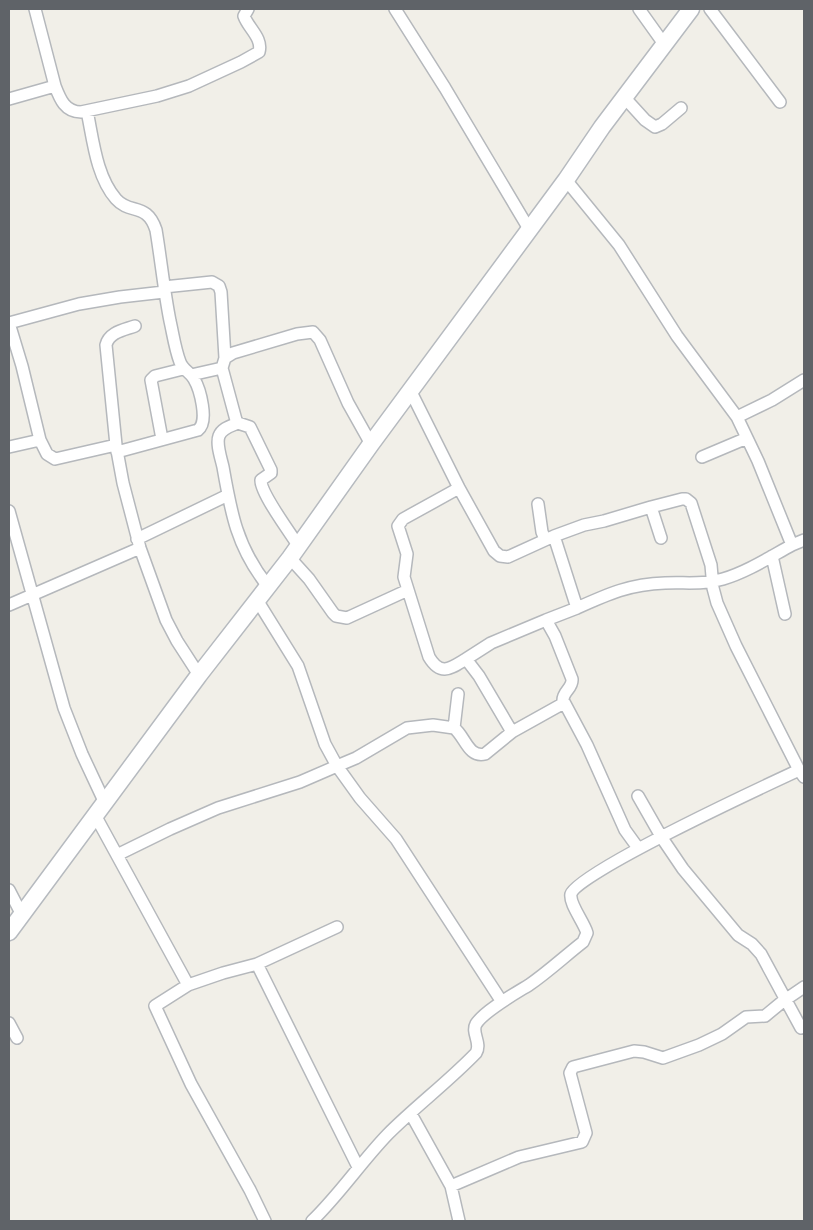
<svg xmlns="http://www.w3.org/2000/svg" width="813" height="1230" font-family="Montserrat,sans-serif">
<style>
.lines{fill:none;stroke-linecap:round;stroke-linejoin:round}
.street-casing{stroke:#b5b8bc;stroke-width:14}
.secondary-casing{stroke:#b6babf;stroke-width:19}
.street{stroke:#fff;stroke-width:11}
.secondary{stroke:#fff;stroke-width:16}
</style>
<rect width="100%" height="100%" fill="#f1efe8"/>
<g class="lines">
<g class="street-casing">
<path id="street" d="M35,9L55,86
M395,9L445,88L529,229
M639,9L664,44
M710,9L780,102
M624,97L645,120L655,127L662,124L681,108
M9,99L55,86C60,99 65,112 81,112L157,96L189,86L241,62L259,52C263,38 248,28 244,16L248,9
M87,111C93,139 96,176 116,199C130,215 147,202 156,230C161,260 164,291 170,321C173,334 175,349 180,362C183,370 190,372 194,379C200,389 209,422 198,430L117,452
M566,180L619,245L677,336L737,417L758,461L792,545L804,540
M164,287L212,282L219,286L221,292L225,358
M9,323L79,304L120,297L164,292
M9,323L22,366L40,440
M135,326C124,330 109,332 106,345L116,445L123,483L140,548L166,620L177,641L199,675
M222,368L225,358L233,353L297,334L313,332L320,340L348,403L371,444
M191,375L222,368L236,420L238,423L250,427L271,470V473L261,480C260,492 290,533 298,545
M411,392L459,488L494,551L500,556L508,557L554,536L577,608L546,620L555,636L572,679C573,688 563,691 563,700L587,745L625,830L638,848
M737,417L772,400L804,380
M238,423C231,426 222,428 219,436C216,444 221,458 223,467C231,513 237,547 267,585
M162,439L151,380L155,376L183,369
M9,447L40,440L47,454L55,459L116,445
M702,457L747,438
M459,488L403,519L398,526L407,554L404,577L429,657C441,677 451,668 466,659L479,676L512,732L564,703
M538,504L542,532L545,539
M651,507L682,499H686L691,503L711,565L713,588L717,603L736,646L799,770
M9,511L64,708L82,754L104,801
M554,536L584,525L604,521L651,507L661,538
M137,539L228,495
M772,556L785,614
M290,558L309,579L333,613L336,616L347,618L408,590
M257,600L298,666L325,744L337,766L360,798L396,839L502,1002
M9,605L140,548
M577,608C608,594 630,584 665,583C685,582 703,585 723,579C747,572 770,557 792,545
M466,659L491,643L546,620
M454,728L458,694
M638,796L662,838L683,869L738,935L752,944L761,954L801,1028
M95,815L188,985
M117,855L170,829L218,808L300,782L337,766L356,758L407,728L433,725L454,728C465,736 468,758 485,754L512,732
M9,890L22,915
M257,964L358,1167
M9,1023L17,1038
M411,1114L451,1186L459,1221
M451,1186L519,1157L582,1142L586,1133L570,1073L573,1067L634,1051L644,1052L663,1058L699,1045L722,1034L746,1017L765,1016L782,1002L804,987
M265,1221L250,1190L191,1084L155,1006L188,985L223,973L257,964L337,927
M312,1221C340,1194 361,1162 388,1134C416,1106 448,1082 476,1053C482,1043 471,1033 476,1024C484,1011 516,993 529,985C548,972 565,956 583,942L587,933C584,922 569,904 571,894C576,873 769,784 799,770L804,777"/>
</g>
<g class="secondary-casing">
<path id="secondary" d="M9,932L199,675L290,558L371,444L566,180L602,127L691,9"/>
</g>
<use href="#street" class="street"/>
<use href="#secondary" class="secondary"/>
</g>
<rect width="813" height="1230" fill="none" stroke="#5f6368" stroke-width="20"/>
</svg>
